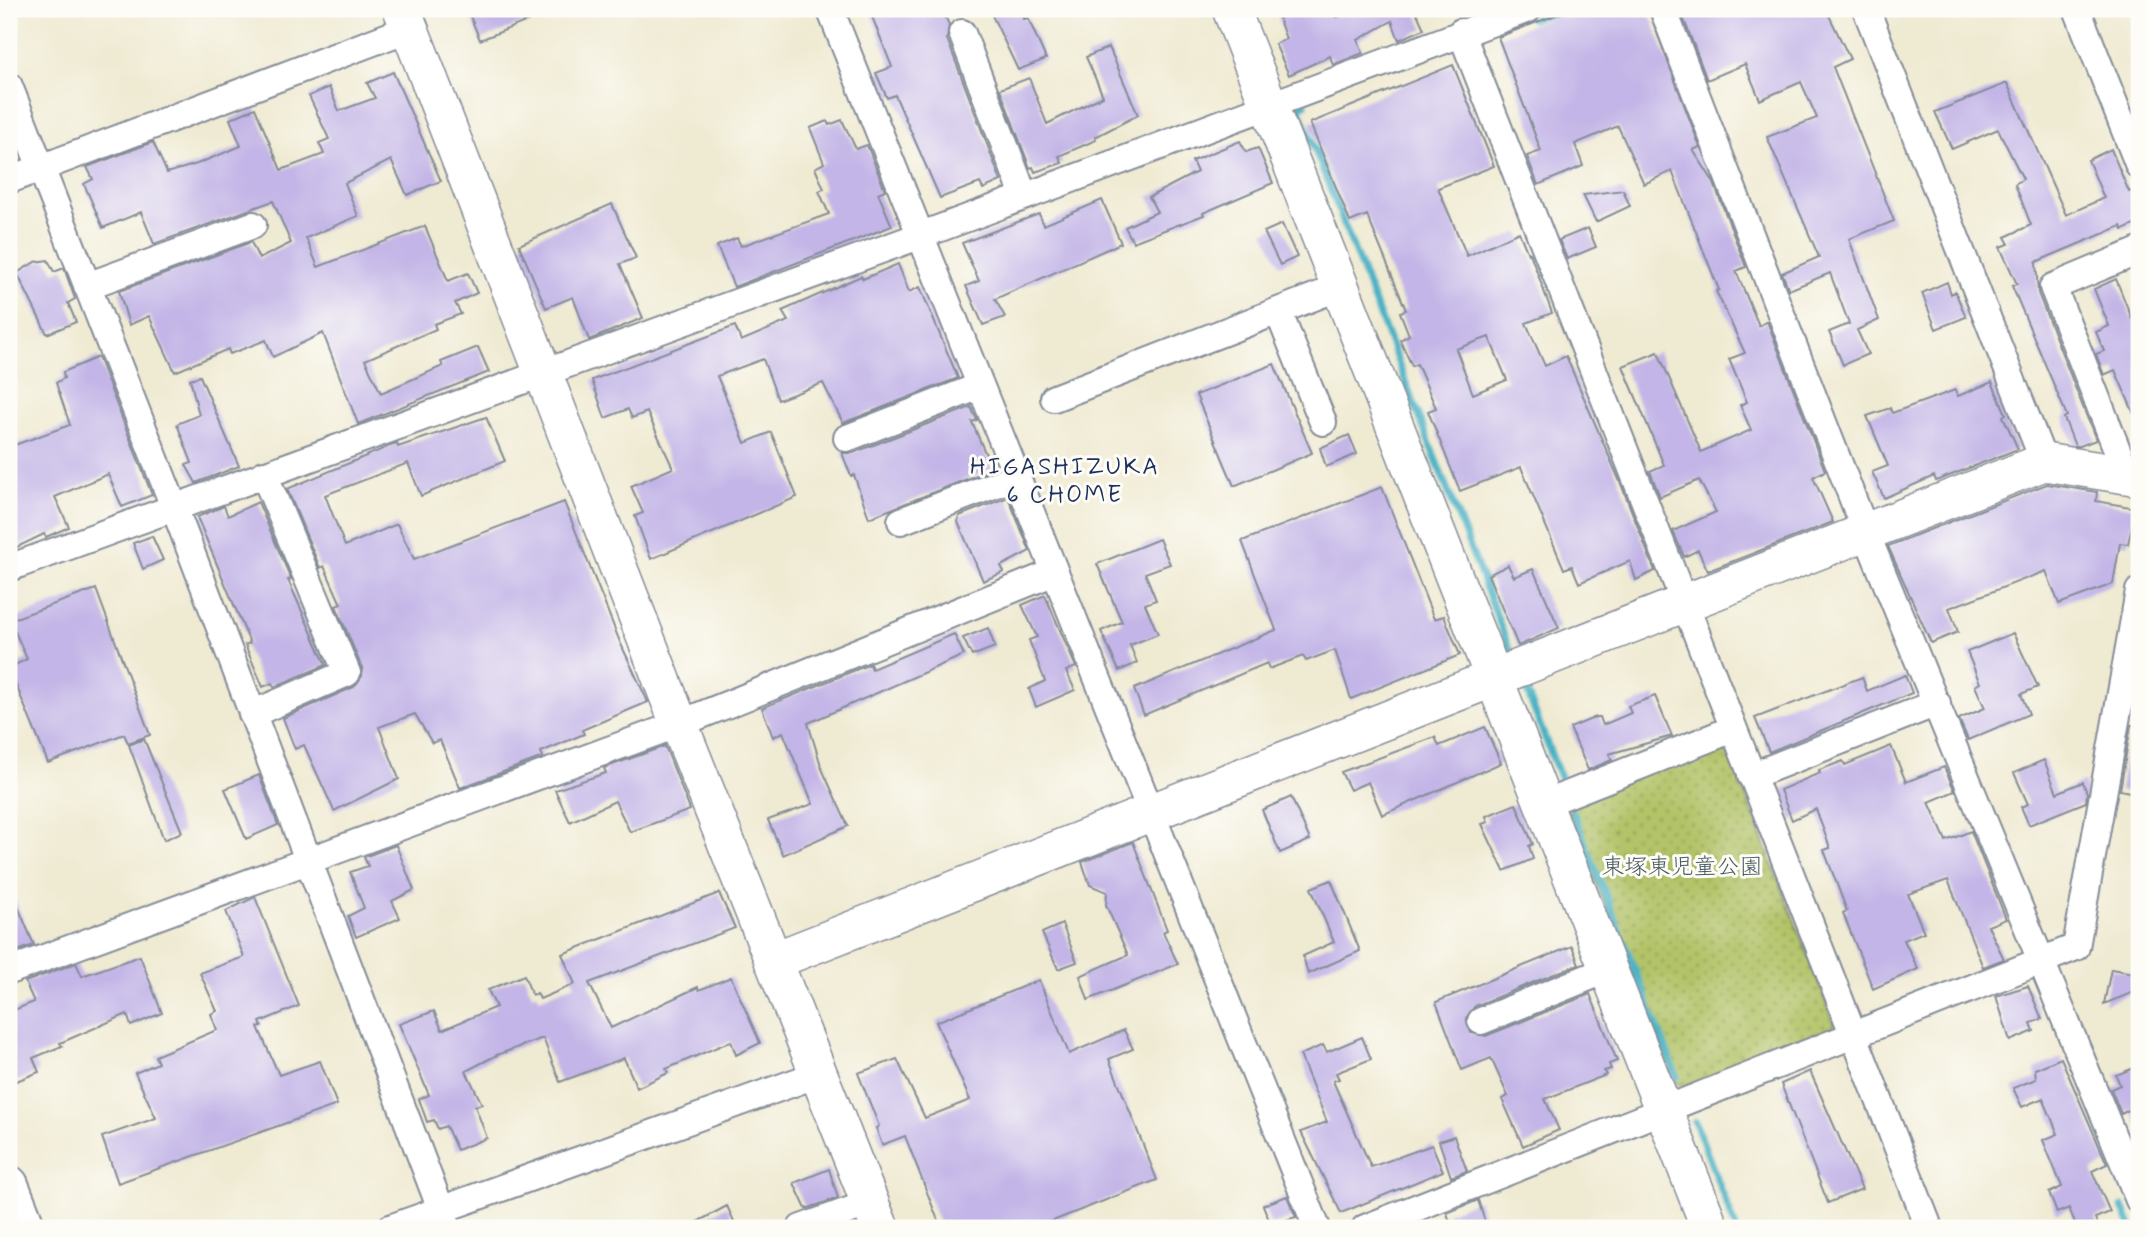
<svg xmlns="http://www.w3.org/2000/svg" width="2148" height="1237" font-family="Mynerve,'Klee One',sans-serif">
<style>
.park{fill:url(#park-dots);stroke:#667962;stroke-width:2}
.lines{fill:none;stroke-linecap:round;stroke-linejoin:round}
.stream{stroke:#48b2c6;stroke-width:7}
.building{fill:#c3b5e7;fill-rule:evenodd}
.street-casing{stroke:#858c98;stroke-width:30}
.secondary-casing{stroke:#858c98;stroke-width:40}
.highway-casing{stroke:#858c98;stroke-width:42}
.street{stroke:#fff;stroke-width:26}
.secondary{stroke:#fff;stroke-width:37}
.highway{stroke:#fff;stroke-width:38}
.labels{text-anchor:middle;stroke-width:6;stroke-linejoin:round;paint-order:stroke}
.park-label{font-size:23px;fill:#485b61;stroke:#fdfcf7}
.neighbourhood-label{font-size:24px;letter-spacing:2px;fill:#1b2f5e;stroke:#fdfcf7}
</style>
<defs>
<pattern id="park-dots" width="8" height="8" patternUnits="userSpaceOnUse" patternTransform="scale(1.75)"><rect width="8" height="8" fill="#b2c367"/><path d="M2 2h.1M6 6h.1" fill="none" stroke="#909f58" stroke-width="1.8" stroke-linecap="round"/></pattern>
</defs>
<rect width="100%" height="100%" fill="#fdfcf7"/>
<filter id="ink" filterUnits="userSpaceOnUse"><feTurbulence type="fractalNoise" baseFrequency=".0143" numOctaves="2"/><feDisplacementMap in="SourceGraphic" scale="14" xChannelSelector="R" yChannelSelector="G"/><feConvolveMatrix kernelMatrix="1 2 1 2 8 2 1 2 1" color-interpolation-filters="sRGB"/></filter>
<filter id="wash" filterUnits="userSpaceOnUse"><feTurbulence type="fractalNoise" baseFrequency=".00686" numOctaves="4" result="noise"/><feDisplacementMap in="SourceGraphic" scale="28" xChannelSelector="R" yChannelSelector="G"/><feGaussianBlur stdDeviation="1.57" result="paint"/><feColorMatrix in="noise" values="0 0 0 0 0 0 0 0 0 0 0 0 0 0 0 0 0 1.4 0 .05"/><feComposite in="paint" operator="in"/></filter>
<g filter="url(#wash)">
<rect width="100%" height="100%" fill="#efead2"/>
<path class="park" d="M1716,743L1727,747L1835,1024L1828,1034L1690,1088L1675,1083L1568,812L1576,800Z"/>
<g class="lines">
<path class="stream" d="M1532,19L1561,9
M1305,104L1298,106L1510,650
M1526,689L1562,782
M1573,812L1677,1077
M1695,1122L1736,1228
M2123,1207L2132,1228"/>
</g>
<g id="blocks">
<path class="building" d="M467,9H555V10L480,40Z
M869,9H942L949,25L947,39L1001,181L983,189L980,183L940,198L895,95L887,98L876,73L892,67Z
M989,9H1020L1024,19L1028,18L1046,59L1018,70Z
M1275,9H1333L1337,17L1356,9H1415L1424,29L1399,40L1392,21L1358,40L1363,53L1333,65L1330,56L1289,75L1275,44L1286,39Z
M1572,9H1648L1700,147L1693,150L1713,181L1746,267L1736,271L1759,326L1767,321L1825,471L1813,477L1833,522L1708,571L1698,550L1684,557L1673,531L1716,512L1699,480L1660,497L1650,471L1664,465L1623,366L1658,352L1701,452L1751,430L1740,405L1747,402L1729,359L1745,353L1716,291L1719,290L1672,171L1644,184L1618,126L1575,144L1583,166L1538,185L1527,156L1541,151L1498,37Z
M1680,9H1826L1850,59L1833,67L1894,221L1849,239L1879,320L1857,330L1868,354L1843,365L1829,332L1849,324L1830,273L1789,290L1782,273L1819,257L1767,137L1817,118L1801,82L1760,100L1745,64L1707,80Z
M1109,47L1138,115L1095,137L1096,140L1059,156L1062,163L1035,172L1033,167L1030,168L1000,89L1029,78L1047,124L1103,96L1086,57Z
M1453,65L1494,166L1438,188L1467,256L1519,232L1528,254L1530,253L1552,313L1526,323L1545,366L1566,356L1621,484L1655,571L1636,580L1630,561L1579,583L1572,566L1564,569L1521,467L1460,491L1428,411L1436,408L1417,364L1412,366L1400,340L1409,335L1400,312L1406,310L1367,215L1350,222L1310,123ZM1489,337L1507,380L1473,394L1456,349Z
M393,72L441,181L407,195L391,160L345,183L358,216L306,238L318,267L425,226L448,281L468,273L477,293L455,303L461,314L434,324L436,329L365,360L381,393L443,366L441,362L478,347L489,372L358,424L323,333L273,357L266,340L230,354L228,349L175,372L149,316L129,325L119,291L251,242L259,259L291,243L273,201L154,244L141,212L103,228L84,184L93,179L87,167L153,142L167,173L197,164L241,146L230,119L255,108L281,170L324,154L319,143L329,139L309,96L329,87L339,111L375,98L367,83Z
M2007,83L2066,215L2104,198L2088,160L2111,149L2129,192L2138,188L2139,223L2123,230L2121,226L2036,262L2038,293L2096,440L2080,446H2075L2064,418L2067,416L2012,286L2017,284L2000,247L2009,244L2005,237L2031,225L2015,184L2023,179L1998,129L1952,149L1935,112Z
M842,120L856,149L867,145L885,190L878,193L892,226L734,287L717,246L737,238L741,246L829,214L819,191L824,189L815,168L824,163L810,128L827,121L829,125Z
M1240,141L1246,152L1258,148L1273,183L1203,213L1204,215L1133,242L1125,227L1157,212L1149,197L1197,172L1192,161Z
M1623,190L1630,206L1596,222L1583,195Z
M1102,200L1121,243L995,299L1005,317L983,325L966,286L979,281L962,243L1039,214L1044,225Z
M612,204L636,258L620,264L643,318L589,340L573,297L546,308L519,245Z
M1282,224L1297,257L1280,265L1264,232Z
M1588,228L1596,247L1567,259L1559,240Z
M48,260L54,272L64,268L75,299L68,303L76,322L47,334L17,273L35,262Z
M898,264L909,292L920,287L958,378L843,423L823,383L778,400L763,359L717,376L745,443L771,432L797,497L651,559L635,516L643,513L631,486L673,468L647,412L632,418L628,409L605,418L592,380L735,326L741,341L788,321L782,311L861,276L863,279Z
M2116,279L2132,319L2139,316V425L2115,370L2104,375L2096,354L2104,351L2096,332L2109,326L2094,289Z
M1947,282L1951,294L1955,291L1966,317L1936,329L1922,293Z
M98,357L152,495L122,507L108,474L55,497L69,527L46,537L44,534L9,551V447L70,425L56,383L64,378L63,372Z
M1274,364L1312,453L1234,486L1196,395Z
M200,376L239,466L196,483L186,465L192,463L177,424L199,415L190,379Z
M1992,382L2006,414L2003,416L2018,449L1936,481L1934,476L1884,498L1872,472L1888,466L1867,416L1890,408L1892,413L1955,390L1958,396Z
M971,407L977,420L972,422L992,469L869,518L854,475L851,476L842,453H853Z
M486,417L505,461L421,496L408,463L325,495L345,546L397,524L414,559L564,502L620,642L648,702L582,730L584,734L541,752L543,757L460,788L440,740L432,743L415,714L379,727L399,779L334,811L304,745L295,749L283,718L354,687L362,676V668L336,606L341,604L324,566L320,568L287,489L397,443L398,447Z
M1349,435L1357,454L1326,467L1320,448Z
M2047,484L2097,492L2096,501L2136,508L2128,544L2120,543L2113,584L2059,604L2046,571L1949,608L1958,632L1931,643L1888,546Z
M1382,487L1434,619L1444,616L1460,655L1351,699L1335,650L1306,661L1303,656L1269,669L1267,663L1144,715L1134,689L1276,630L1242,541Z
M1008,497L1030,551L1001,566L1004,572L983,581L958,522L959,516Z
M258,502L291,579L288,580L326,665L274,687L272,683L263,687L245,645L250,643L197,517L224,506L228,516Z
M152,536L163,560L143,569L133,543Z
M1159,539L1170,564L1145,573L1156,600L1145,604L1158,634L1130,645L1137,663L1119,671L1101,631L1122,622L1097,564Z
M1508,565L1514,577L1533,569L1559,628L1518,646L1488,575Z
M96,589L150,735L128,743L124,734L48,763L9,668L27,659L10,620Z
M1045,595L1076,667L1066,671L1075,690L1036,707L1029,689L1045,681L1029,640L1037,637L1022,605Z
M988,628L995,647L972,656L963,638Z
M2013,633L2038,687L2021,694L2029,714L1968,740L1959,719L1985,708L1975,686L1980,683L1967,652Z
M954,634L964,655L808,723L822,769L848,826L783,855L768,820L813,804L783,732L773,737L762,708L870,664L872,669Z
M1905,675L1912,693L1769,752L1755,718L1862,677L1867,691Z
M1655,696L1672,736L1609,754L1612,760L1588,770L1570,728L1596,717H1600L1603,725L1631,713L1628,706Z
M2131,725H2139V794L2120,790Z
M1485,727L1501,763L1382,815L1368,782L1350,790L1341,772L1435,737L1439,746Z
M144,739L182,832L164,840L129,745Z
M665,746L690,810L630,832L615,801L570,822L555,790L606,773L604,768Z
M1891,746L1906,782L1944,767L1955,791L1929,802L1946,841L1971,831L2006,919L1988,926L2004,959L1983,967L1948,880L1908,894L1924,932L1904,940L1918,969L1873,989L1843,913L1847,911L1824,850L1830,848L1816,809L1792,820L1780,790L1820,773L1819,770L1843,761L1845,765Z
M2044,760L2057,793L2083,782L2087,793L2086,802L2029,825L2021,807L2028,804L2014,773Z
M259,775L278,825L246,839L225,789Z
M1291,797L1310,840L1280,853L1262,810Z
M1516,804L1533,844L1529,846L1533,859L1504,871L1482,824L1488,822L1486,816Z
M1133,842L1167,930L1163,932L1178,964L1088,1000L1080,976L1128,955L1106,905L1107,892L1090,885L1082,862Z
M396,845L414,890L392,901L400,918L356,937L348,916L364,908L350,872L368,866L364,857Z
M1331,880L1360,951L1308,974L1303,956L1334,942L1311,888Z
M9,885L34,945L9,954Z
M719,893L735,928L589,983L611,1028L698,987L699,990L731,977L760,1043L736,1055L731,1041L666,1069L668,1073L637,1088L624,1058L560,1082L543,1038L497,1055L466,1071L482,1104L475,1106L487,1138L457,1150L446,1126L438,1129L434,1120L427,1122L419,1099L429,1095L399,1024L434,1011L442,1030L496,1007L488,990L524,975L532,995L537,993L540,999L575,984L562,954Z
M255,897L299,1006L260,1022L262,1026L258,1027L279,1075L320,1061L337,1105L118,1183L102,1137L156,1118L135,1073L158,1063L155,1056L217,1030L211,1014L217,1011L200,973L244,957L226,911Z
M1062,924L1077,962L1058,969L1042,933Z
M1572,946L1579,964L1475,1006L1466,1018L1471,1033L1486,1036L1590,994L1617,1061L1609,1064L1611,1069L1604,1071L1606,1075L1545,1099L1559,1130L1523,1146L1502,1099L1508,1096L1491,1058L1462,1070L1436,1002Z
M140,956L162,1013L131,1026L127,1014L60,1043L62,1046L33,1058L39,1072L9,1084V1012L34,1002L25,982L76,963L82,976Z
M2111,969L2139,974V990L2104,1004Z
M1039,980L1069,1054L1124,1030L1133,1049L1109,1059L1157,1180L1035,1228H941L905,1136L882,1145L876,1128L879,1126L858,1073L897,1059L925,1118L970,1100L936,1022Z
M2028,986L2042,1019L2031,1023L2034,1031L2010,1041L1996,996Z
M1362,1037L1371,1059L1336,1073L1339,1079L1333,1081L1371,1167L1432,1145L1443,1171L1341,1213L1301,1132L1327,1122L1300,1055L1323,1045L1327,1052Z
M2061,1058L2107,1164L2092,1171L2110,1212L2095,1218L2099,1228H2077L2069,1208L2057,1213L2049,1193L2062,1187L2043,1140L2058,1134L2043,1098L2022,1107L2013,1088L2036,1079L2035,1069Z
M2139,1066V1129L2131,1109L2121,1114L2111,1089L2120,1085L2116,1075Z
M1810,1071L1862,1189L1828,1203L1781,1084Z
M1454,1136L1467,1171L1451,1177L1439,1141Z
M829,1169L838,1198L806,1209L794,1183Z
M1287,1196L1296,1217L1271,1225L1263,1205Z
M1478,1200L1487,1228H1452L1447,1213Z
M727,1206L737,1228H686Z"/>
</g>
</g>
<g filter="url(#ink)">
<use href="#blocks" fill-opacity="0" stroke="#858c98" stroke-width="2"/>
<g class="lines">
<g class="street-casing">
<path id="street" d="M830,9L1317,1228
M1663,9L1866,533L2139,1200
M1866,9L2044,462
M2077,9L2139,166
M1461,32L1928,1225L1926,1228
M962,33L1024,196
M9,86L174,507L448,1228
M9,180L410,28
M87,286L253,225
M1278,311L1323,422
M1054,398L1340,287
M847,438L980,386
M2127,475L2053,287L2139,251
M901,521L1017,476
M9,568L919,236L1528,9
M252,714L347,673L264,474
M1751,776L1937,703
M1544,804L1733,729
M9,971L679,724L1055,572
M1481,1021L1609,969
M390,1228L821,1073
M801,1228L870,1203
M1365,1228L2076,947L2139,591"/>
</g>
<g class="secondary-casing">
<path id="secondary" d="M402,9L679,724L880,1228
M1231,9L1710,1228
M773,961L2044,462L2139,477"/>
</g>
<g class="highway-casing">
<path id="highway" d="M9,1185L26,1228"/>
</g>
<use href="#street" class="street"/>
<use href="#secondary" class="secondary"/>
<use href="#highway" class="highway"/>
</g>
</g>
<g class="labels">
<g class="park-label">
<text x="1682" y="874">東塚東児童公園</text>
</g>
<g class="neighbourhood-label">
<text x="1065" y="474">HIGASHIZUKA<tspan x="1065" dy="28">6 CHOME</tspan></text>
</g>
</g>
<rect width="2148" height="1237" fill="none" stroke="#fdfcf7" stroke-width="35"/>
</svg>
